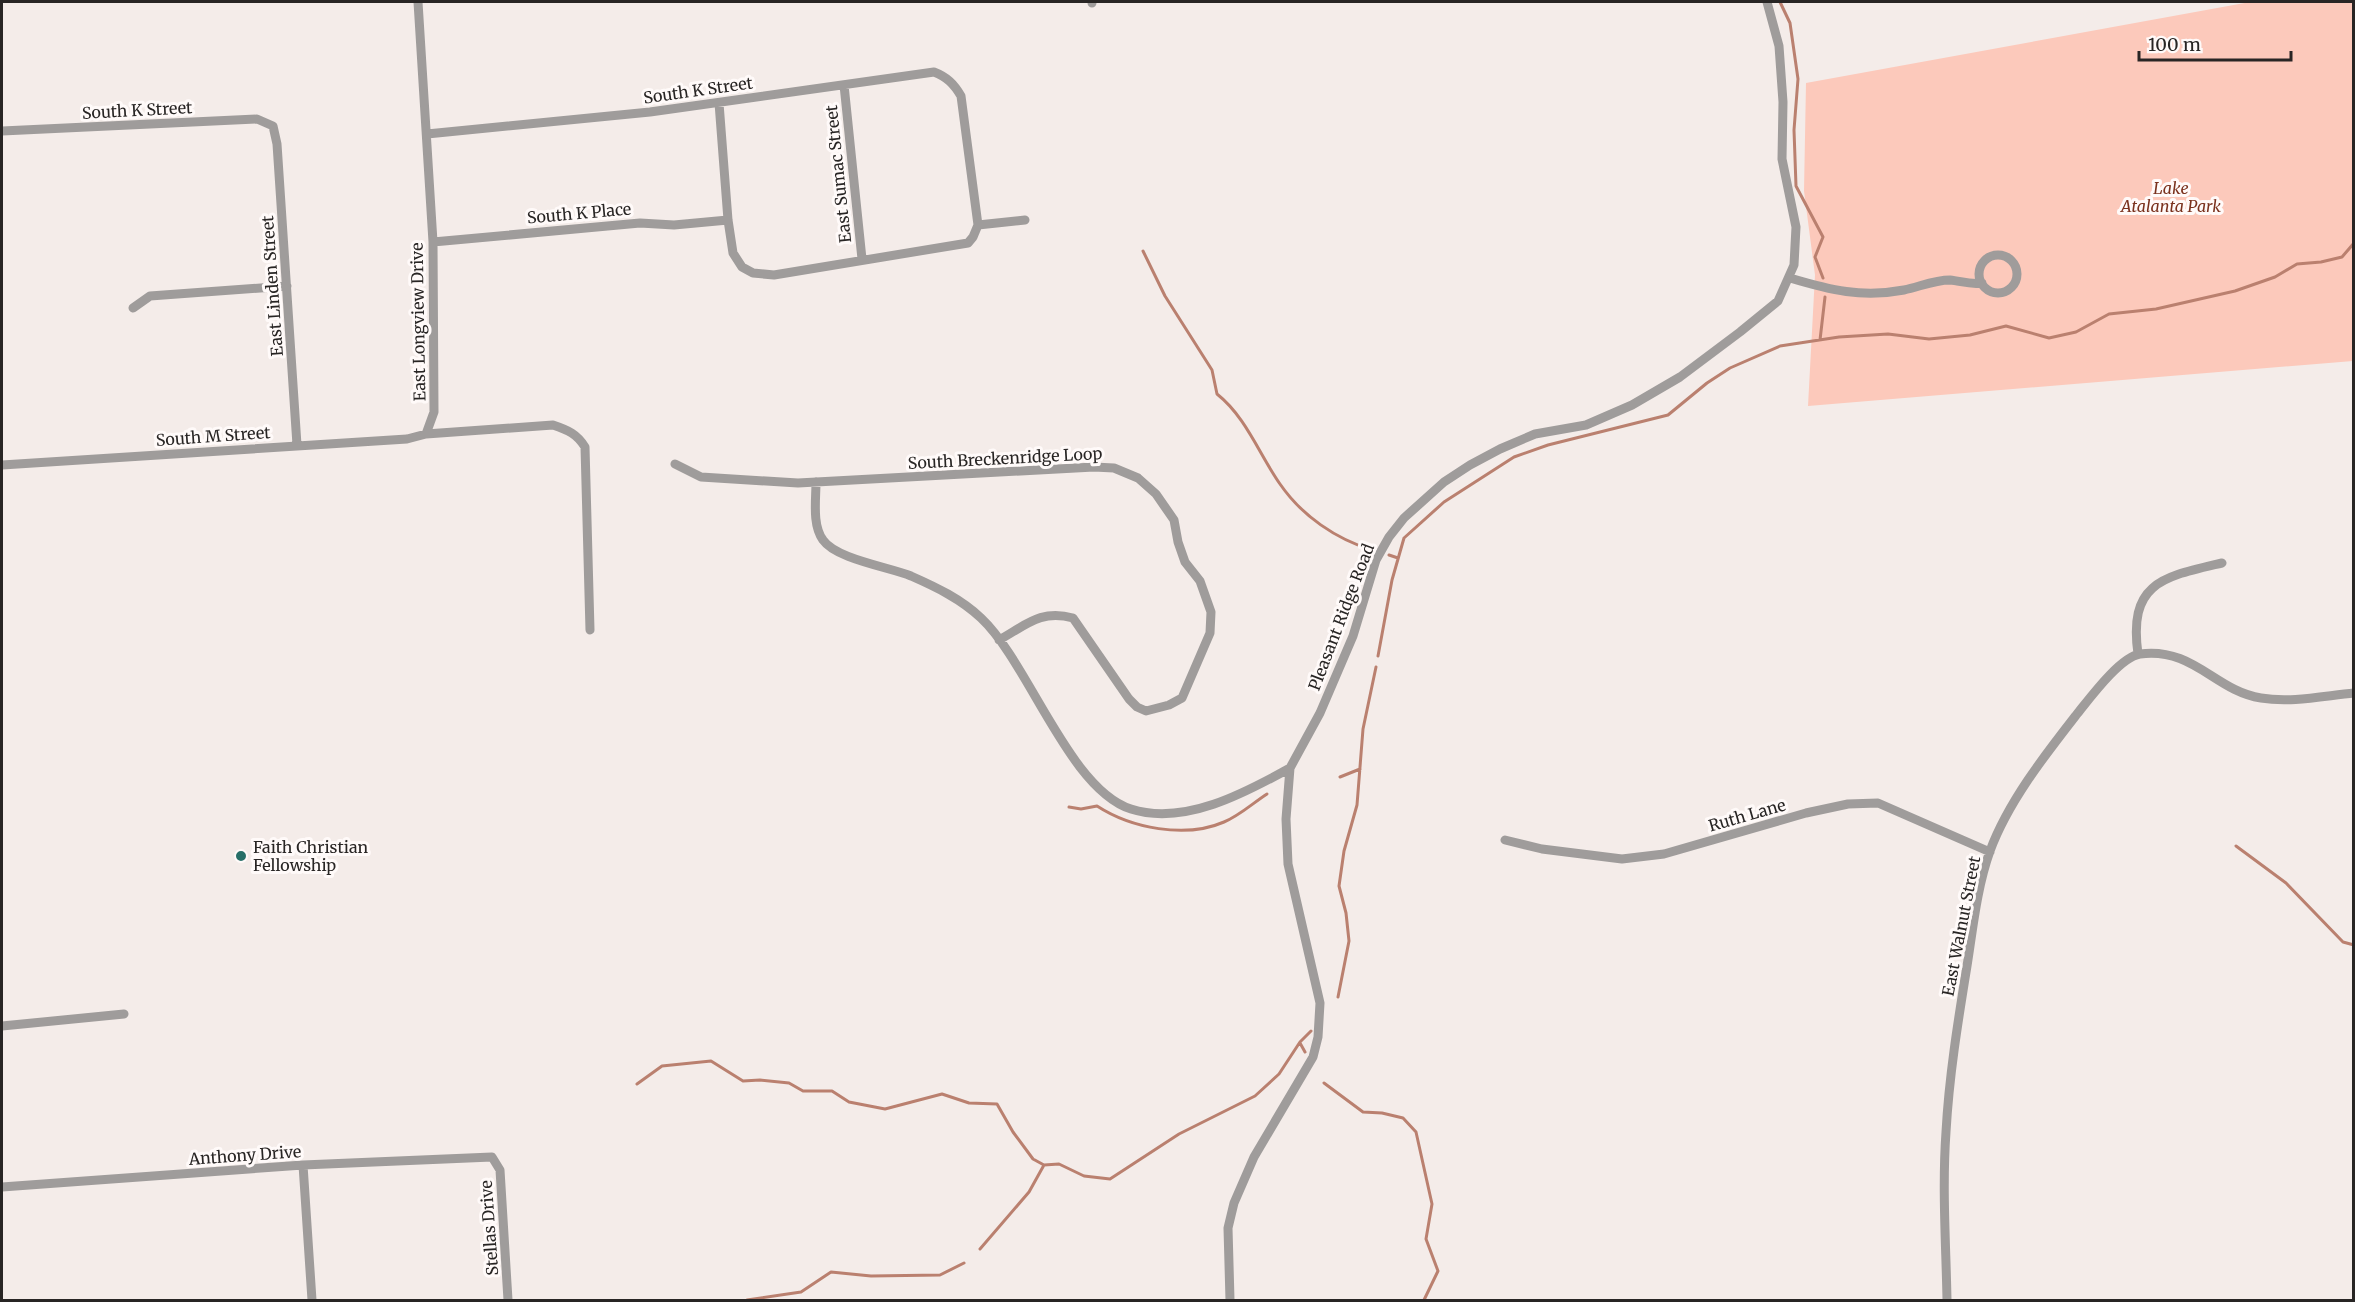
<svg xmlns="http://www.w3.org/2000/svg" width="2355" height="1302" font-family="Merriweather,serif">
<style>
.green{fill:#fcc9bb}
.lines{fill:none;stroke-linecap:round;stroke-linejoin:round}
.stream{stroke:#ba806f;stroke-width:3}
.street{stroke:#9f9c9b;stroke-width:9}
.poi-dot{fill:#276f68;stroke:#fffaf9;stroke-width:2}
.labels{text-anchor:middle;stroke-width:6;stroke-linejoin:round;paint-order:stroke}
.street-label{font-size:16px;fill:#282524;stroke:#fffaf9}
.park-label{font-size:16px;font-style:italic;fill:#7a311d;stroke:#fffaf9}
.poi-label{font-size:16px;fill:#282524;stroke:#fffaf9;text-anchor:start}
</style>
<rect width="100%" height="100%" fill="#f4ece9"/>
<path class="green" d="M2250,2H2353V361L1808,406L1815,275L1804,191L1806,83Z"/>
<g class="lines">
<path class="stream" d="M1780,2L1790,23L1798,79L1794,130L1796,186L1823,237L1815,257L1823,278
M1143,251L1165,296L1212,370L1217,394C1246,417 1259,454 1280,484C1302,516 1336,539 1372,550
M1820,340L1825,297
M1389,555L1398,558
M1378,656L1392,580L1404,538L1444,502L1514,457L1548,445L1668,415L1707,383L1730,368L1780,346L1839,337L1888,334L1929,339L1970,335L2006,326L2049,338L2076,332L2109,314L2156,309L2235,291L2275,277L2297,264L2321,262L2342,257L2354,243
M1340,777L1360,769
M1069,807L1081,809L1097,806C1131,828 1185,839 1224,822C1239,816 1253,803 1267,794
M2236,846L2286,883L2343,942L2354,945
M1338,997L1349,941L1346,913L1339,886L1344,851L1357,805L1363,729L1376,667
M1300,1043L1305,1052
M1324,1083L1363,1112L1382,1113L1403,1118L1416,1132L1432,1204L1426,1239L1438,1271L1424,1300
M637,1084L662,1066L711,1061L743,1081L760,1080L789,1083L803,1091H832L849,1102L885,1109L942,1094L969,1103L997,1104L1013,1132L1033,1159L1044,1165L1059,1164L1084,1176L1110,1179L1179,1134L1255,1096L1279,1074L1300,1042L1311,1031
M980,1249L1029,1192L1044,1165
M747,1300L801,1292L831,1272L871,1276L940,1275L964,1263"/>
<path class="street" d="M418,2L433,242L434,412L426,434
M1092,2V3
M844,85L862,259
M2,131L257,119L273,126L277,144L297,445
M427,134L650,112L934,72C947,77 954,84 961,96L978,225L973,237L968,243L774,275L753,273L742,267L733,253L728,220L719,103
M978,225L1025,220
M433,242L640,223L674,225L728,220
M1979 274a19 19 0 1 1 38 0a19 19 0 1 1-38 0Z
M1790,278C1830,290 1862,298 1904,290C1919,287 1934,280 1950,280C1961,281 1970,285 1982,283
M133,308L150,296L287,286
M675,464L701,477L798,483L1094,467L1114,468L1138,478L1156,494L1174,520L1178,542L1185,562L1200,581L1211,612L1210,633L1182,698L1169,705L1146,711L1137,707L1129,699L1073,618C1041,609 1026,625 999,640
M2,465L407,439L426,434L553,425C568,430 577,434 585,447L590,630
M816,482C816,500 812,525 823,540C836,559 889,567 911,576C936,587 961,599 981,618C1029,663 1069,789 1131,809C1184,826 1245,793 1290,768
M2138,654C2128,582 2163,577 2222,563
M1505,840L1542,849L1622,859L1664,854L1806,813L1848,804L1878,803L1990,852
M2,1026L124,1014
M303,1165L312,1300
M2,1187L303,1165L492,1157L500,1170L508,1300
M1230,1300L1228,1228L1234,1203L1254,1157L1313,1057L1318,1037L1320,1003L1288,864L1286,819L1290,768L1320,713L1353,636L1376,560L1389,537L1404,518L1444,482L1470,465L1500,449L1535,434L1586,425L1632,405L1680,377L1740,332L1778,301L1794,265L1796,227L1782,159L1783,102L1779,46L1767,2
M1947,1300C1946,1245 1942,1188 1946,1132C1949,1077 1958,1021 1967,966C1973,928 1977,887 1990,851C2008,802 2045,755 2077,714C2090,698 2120,657 2140,654C2194,647 2215,691 2261,698C2291,703 2323,696 2354,693"/>
</g>
<circle class="poi-dot" cx="241" cy="856" r="6"/>
<g class="labels">
<g class="street-label">
<text transform="translate(698 90) rotate(-8)" y="6">South K Street</text>
<text transform="translate(137 110) rotate(-3)" y="6">South K Street</text>
<text transform="translate(838 174) rotate(-96)" y="6">East Sumac Street</text>
<text transform="translate(579 213) rotate(-5)" y="6">South K Place</text>
<text transform="translate(272 286) rotate(-94)" y="6">East Linden Street</text>
<text transform="translate(418 322) rotate(-91)" y="6">East Longview Drive</text>
<text transform="translate(213 436) rotate(-4)" y="6">South M Street</text>
<text transform="translate(1005 458) rotate(-3)" y="6">South Breckenridge Loop</text>
<text transform="translate(1341 617) rotate(-69)" y="6">Pleasant Ridge Road</text>
<text transform="translate(1747 815) rotate(-16)" y="6">Ruth Lane</text>
<text transform="translate(1961 926) rotate(-79)" y="6">East Walnut Street</text>
<text transform="translate(245 1155) rotate(-4)" y="6">Anthony Drive</text>
<text transform="translate(489 1228) rotate(-94)" y="6">Stellas Drive</text>
</g>
<g class="park-label">
<text x="2171" y="194">Lake<tspan x="2171" dy="18">Atalanta Park</tspan></text>
</g>
<g class="poi-label">
<text x="253" y="853">Faith Christian<tspan x="253" dy="18">Fellowship</tspan></text>
</g>
</g>
<rect width="2355" height="1302" fill="none" stroke="#282524" stroke-width="6"/>
<path d="M2139 51v9h152v-9" fill="none" stroke="#282524" stroke-width="3"/>
<text x="2148" y="51" font-size="18" fill="#282524" stroke="#fffaf9" stroke-width="4.5" paint-order="stroke">100 m</text>
</svg>
